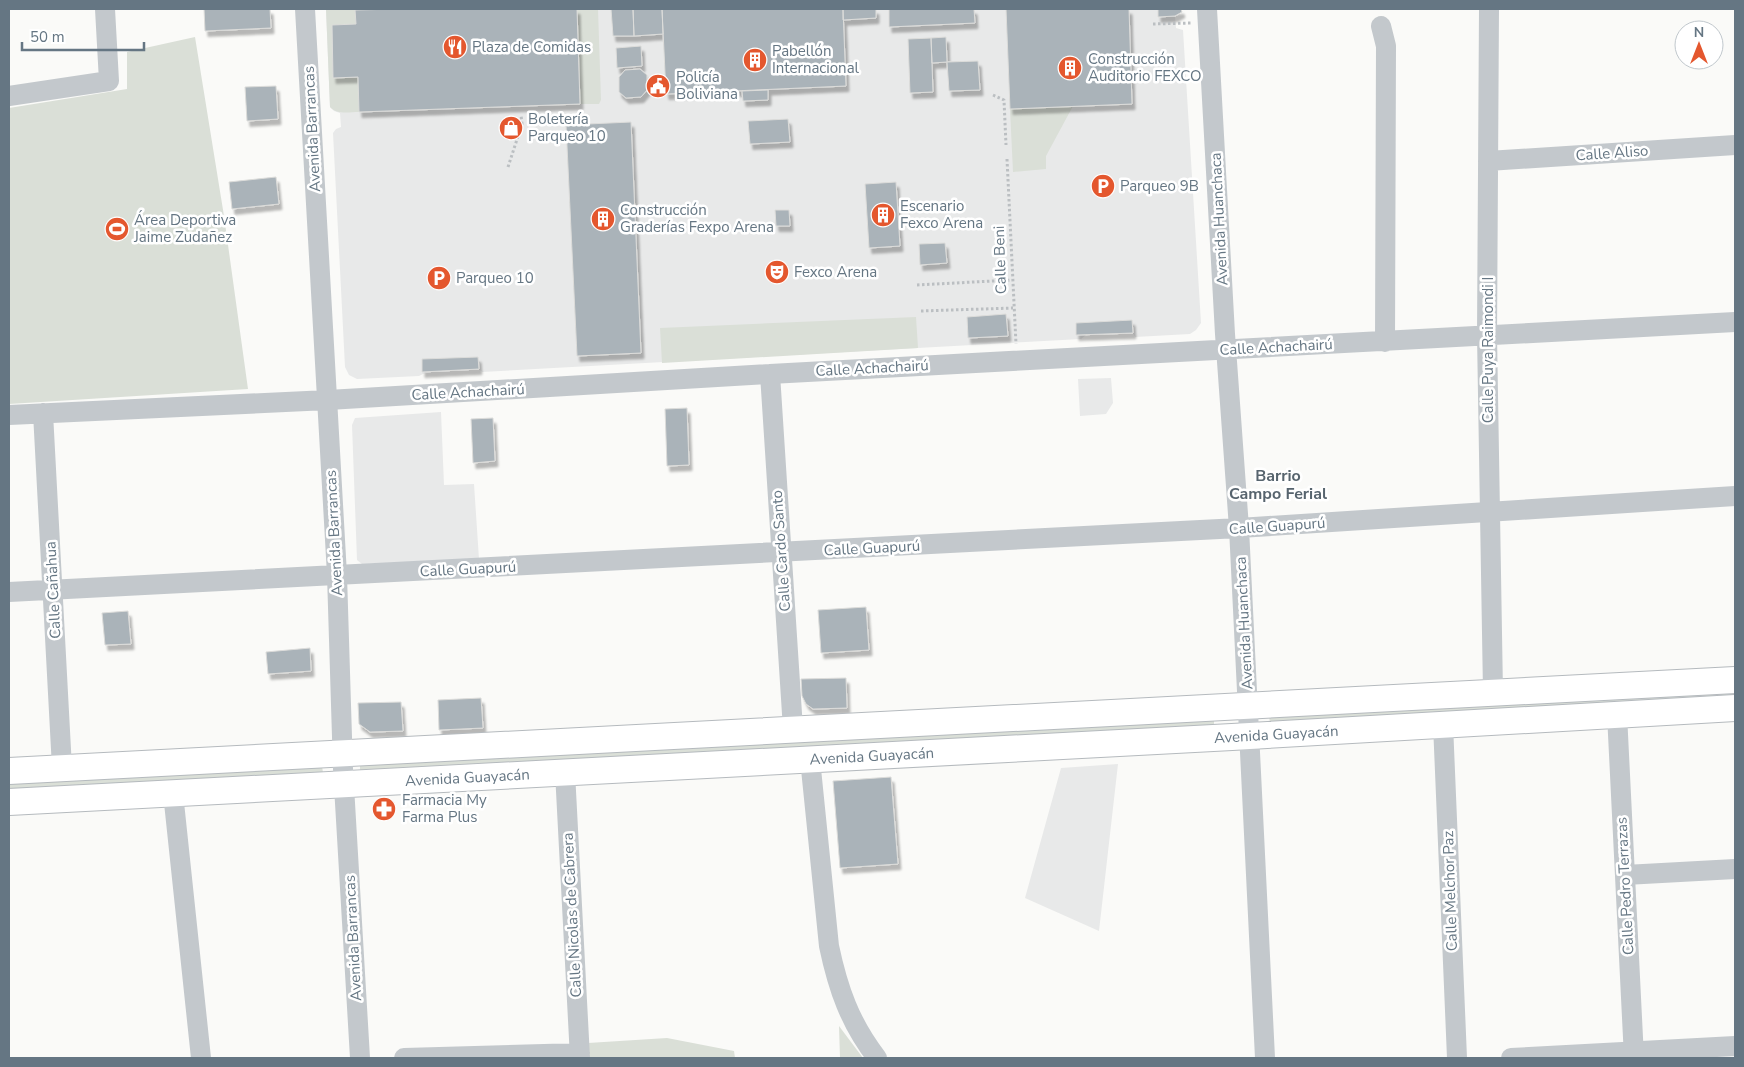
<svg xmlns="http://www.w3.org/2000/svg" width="1744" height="1067" font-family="'Nunito Sans',sans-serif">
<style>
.built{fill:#e8e9e9}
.green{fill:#dadfd7}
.building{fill:#aab3b9;stroke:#dcdcda;filter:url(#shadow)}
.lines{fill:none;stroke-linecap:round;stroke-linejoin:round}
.major-casing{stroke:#b5babe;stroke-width:28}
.path{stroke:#bbbfc2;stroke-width:3;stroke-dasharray:2.5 2.5;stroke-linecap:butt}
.minor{stroke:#c3c8cc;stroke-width:20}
.major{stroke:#fff;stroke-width:26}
.labels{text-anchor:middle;stroke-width:5;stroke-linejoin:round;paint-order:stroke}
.poi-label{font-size:15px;fill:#657683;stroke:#fff;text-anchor:start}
.street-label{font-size:15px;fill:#657683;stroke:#fff}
.neighbourhood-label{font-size:16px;font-weight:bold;fill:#57646e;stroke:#fff}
</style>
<defs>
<filter id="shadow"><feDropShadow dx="3" dy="5.5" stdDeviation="1" flood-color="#0004"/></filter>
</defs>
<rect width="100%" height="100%" fill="#fafaf8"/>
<path class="built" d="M326,9H1181L1182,12L1175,16L1176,28L1183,30L1201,323L1196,330L1190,334L1135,337L1133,333L1086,329V335L1081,339L482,372L479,369L478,363L427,372L419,376L357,379L349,375L345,367L333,133L336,129L341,127L340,113L334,111L330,107Z
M1111,378L1113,403L1106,414L1080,416L1078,379Z
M441,412L444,485L474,484L479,559L362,564L357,560L352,425L355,418Z
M1118,764L1099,931L1025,898L1061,768Z"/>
<path class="green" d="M326,9H355L356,24L332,26L333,78L358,77L359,112C349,112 337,115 330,107Z
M577,9H598L601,100L599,104H580Z
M195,37L224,216L248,389L9,404V108L127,89V52Z
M1073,106L1046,156V169L1013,172L1010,109Z
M916,317L918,348L662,363L660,328Z
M1735,689V696L1270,723L1269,716Z
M1214,720V727L360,773V765Z
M322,766L323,773L9,790V783Z
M839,1026L863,1058H840Z
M667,1038L734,1051L735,1058H589L588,1043Z"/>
<path class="building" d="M204,9H270L271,28L205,31Z
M399,9H577L580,104L359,112L358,77L333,78L332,25L356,24L355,10Z
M611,9H633L634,36H613Z
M633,9H662L663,34L634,36Z
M662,9H843L846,86L666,94Z
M843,9H876V18L843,20Z
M889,9H974L975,23L889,27Z
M1006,9H1129L1132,104L1010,109Z
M1158,9H1181L1182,12L1175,16L1158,17Z
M946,37L947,62L932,63L931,38Z
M931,38L933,92L910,93L908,39Z
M641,46L642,66L617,68L616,48Z
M978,61L980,90L949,91L947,62Z
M640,69L647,75V90L641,97L626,98L619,92V77L625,70Z
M276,86L278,119L247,121L245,87Z
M768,90V100L743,101L742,91Z
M788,119L790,142L750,144L748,121Z
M631,122L641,353L577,356L566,125Z
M276,177L279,204L232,209L229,182Z
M896,182L900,246L869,248L865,184Z
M775,210H789L790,226H776Z
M945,243L947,263L920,265L919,244Z
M1006,314L1008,336L968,338L967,317Z
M1132,320L1133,333L1076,335V323Z
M478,357L479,369L422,372V359Z
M687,408L689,465L667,466L665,409Z
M493,418L495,461L473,463L471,419Z
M866,607L869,650L821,653L818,610Z
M128,611L131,644L105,645L102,613Z
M310,648L311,671L268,674L266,652Z
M846,678L847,708L813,709L806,704L802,696L801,679Z
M481,698L483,728L439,730L438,700Z
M401,702L403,731L370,732L359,724L358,703Z
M891,777L898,864L840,868L833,781Z"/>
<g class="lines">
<g class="major-casing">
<g id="major">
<path d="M9,771L1735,680"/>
<path id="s1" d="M9,802L1232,737L1735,708"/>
</g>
</g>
<path class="path" d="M1153,24L1192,23
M993,95L1004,100L1006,145
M1007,159L1016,344
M508,167L522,124L521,115
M917,285L1012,280
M921,311L1013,308"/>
<path class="minor" d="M305,9L337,575L343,769L360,1058
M1207,9L1225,334L1239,528L1265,1058
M1489,9L1487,335L1493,692
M1381,26L1386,46L1385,342
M9,96L109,81L105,9
M1488,161L1735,145
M770,374L793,729
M43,413L62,768
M9,415L328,400L770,374L1735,322
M9,592L1239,528L1735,496
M1617,714L1634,1058
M1443,724L1457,1058
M810,759L829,946C838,989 850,1023 877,1058
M565,772L580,1058
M173,793L201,1058
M1625,875L1735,869
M404,1058L580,1053
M1511,1058L1735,1046"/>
<use href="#major" class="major"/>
</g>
<defs>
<g id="restaurant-disc" transform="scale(1.25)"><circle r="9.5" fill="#e4572e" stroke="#fff"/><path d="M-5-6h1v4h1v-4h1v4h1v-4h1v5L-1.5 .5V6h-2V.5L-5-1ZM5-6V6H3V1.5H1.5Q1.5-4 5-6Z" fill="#fff"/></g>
<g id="building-disc" transform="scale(1.25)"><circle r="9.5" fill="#e4572e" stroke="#fff"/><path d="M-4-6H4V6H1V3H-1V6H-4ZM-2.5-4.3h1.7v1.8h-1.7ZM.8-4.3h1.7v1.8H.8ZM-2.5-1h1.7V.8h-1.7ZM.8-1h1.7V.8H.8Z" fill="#fff"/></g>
<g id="civic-disc" transform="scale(1.25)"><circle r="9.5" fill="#e4572e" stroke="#fff"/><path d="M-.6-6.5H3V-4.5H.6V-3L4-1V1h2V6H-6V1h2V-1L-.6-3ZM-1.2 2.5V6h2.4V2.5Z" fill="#fff"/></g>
<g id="shop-disc" transform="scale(1.25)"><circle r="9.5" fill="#e4572e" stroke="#fff"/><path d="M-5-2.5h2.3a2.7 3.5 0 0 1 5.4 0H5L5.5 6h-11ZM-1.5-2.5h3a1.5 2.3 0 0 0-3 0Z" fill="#fff"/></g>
<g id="parking-disc" transform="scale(1.25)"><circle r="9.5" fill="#e4572e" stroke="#fff"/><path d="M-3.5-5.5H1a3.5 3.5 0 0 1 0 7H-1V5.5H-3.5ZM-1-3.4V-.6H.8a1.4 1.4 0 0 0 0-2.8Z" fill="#fff"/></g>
<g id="stadium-disc" transform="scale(1.25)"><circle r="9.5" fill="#e4572e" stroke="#fff"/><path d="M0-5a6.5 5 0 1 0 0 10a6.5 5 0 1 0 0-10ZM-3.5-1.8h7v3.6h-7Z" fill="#fff"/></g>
<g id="theatre-disc" transform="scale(1.25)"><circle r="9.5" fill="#e4572e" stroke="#fff"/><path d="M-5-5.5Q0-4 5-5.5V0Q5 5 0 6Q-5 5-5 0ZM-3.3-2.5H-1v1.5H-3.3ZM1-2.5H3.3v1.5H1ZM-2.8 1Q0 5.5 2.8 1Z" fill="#fff"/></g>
<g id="pharmacy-disc" transform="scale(1.25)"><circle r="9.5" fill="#e4572e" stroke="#fff"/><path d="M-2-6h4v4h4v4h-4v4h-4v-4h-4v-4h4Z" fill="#fff"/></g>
</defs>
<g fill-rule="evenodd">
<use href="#restaurant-disc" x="455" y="47"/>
<use href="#building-disc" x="755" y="60"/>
<use href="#building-disc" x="1070" y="68"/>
<use href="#civic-disc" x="658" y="86"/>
<use href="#shop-disc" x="511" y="128"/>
<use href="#parking-disc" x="1103" y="186"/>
<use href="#building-disc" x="883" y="215"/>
<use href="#building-disc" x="603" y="219"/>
<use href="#stadium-disc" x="117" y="229"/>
<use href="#theatre-disc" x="777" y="272"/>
<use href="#parking-disc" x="439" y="278"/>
<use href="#pharmacy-disc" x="384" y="809"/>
</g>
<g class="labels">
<g class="poi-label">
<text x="472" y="52">Plaza de Comidas</text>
<text x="772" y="56">Pabellón<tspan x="772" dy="17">Internacional</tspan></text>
<text x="1088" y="64">Construcción<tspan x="1088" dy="17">Auditorio FEXCO</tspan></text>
<text x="676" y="82">Policía<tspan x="676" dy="17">Boliviana</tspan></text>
<text x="528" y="124">Boletería<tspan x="528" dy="17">Parqueo 10</tspan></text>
<text x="1120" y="191">Parqueo 9B</text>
<text x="900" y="211">Escenario<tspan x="900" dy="17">Fexco Arena</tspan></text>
<text x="620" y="215">Construcción<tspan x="620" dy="17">Graderías Fexpo Arena</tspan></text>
<text x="134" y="225">Área Deportiva<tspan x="134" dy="17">Jaime Zudañez</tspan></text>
<text x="794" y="277">Fexco Arena</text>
<text x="456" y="283">Parqueo 10</text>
<text x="402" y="805">Farmacia My<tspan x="402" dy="17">Farma Plus</tspan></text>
</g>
<g class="street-label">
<text transform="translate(312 129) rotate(-93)" y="5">Avenida Barrancas</text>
<text transform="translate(1612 153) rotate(-4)" y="5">Calle Aliso</text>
<text transform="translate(1219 219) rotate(-93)" y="5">Avenida Huanchaca</text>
<text transform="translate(1000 260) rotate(-92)" y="5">Calle Beni</text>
<text transform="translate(1276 347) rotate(-3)" y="5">Calle Achachairú</text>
<text transform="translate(1488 350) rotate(-90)" y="5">Calle Puya Raimondi I</text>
<text transform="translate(872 368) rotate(-3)" y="5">Calle Achachairú</text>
<text transform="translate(468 392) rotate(-3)" y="5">Calle Achachairú</text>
<text transform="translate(1277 526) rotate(-4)" y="5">Calle Guapurú</text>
<text transform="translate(334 533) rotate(-93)" y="5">Avenida Barrancas</text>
<text transform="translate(872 548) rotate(-3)" y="5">Calle Guapurú</text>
<text transform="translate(781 551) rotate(-94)" y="5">Calle Cardo Santo</text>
<text transform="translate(468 569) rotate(-3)" y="5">Calle Guapurú</text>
<text transform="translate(53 590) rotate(-93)" y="5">Calle Cañahua</text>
<text transform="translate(1244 623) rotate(-93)" y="5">Avenida Huanchaca</text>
<text dy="5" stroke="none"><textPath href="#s1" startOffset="1269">Avenida Guayacán</textPath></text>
<text dy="5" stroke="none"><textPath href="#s1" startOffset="864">Avenida Guayacán</textPath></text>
<text dy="5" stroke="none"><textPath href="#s1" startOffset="459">Avenida Guayacán</textPath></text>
<text transform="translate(1625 886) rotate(-93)" y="5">Calle Pedro Terrazas</text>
<text transform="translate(1450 891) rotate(-92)" y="5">Calle Melchor Paz</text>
<text transform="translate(572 915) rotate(-93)" y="5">Calle Nicolas de Cabrera</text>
<text transform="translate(353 938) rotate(-93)" y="5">Avenida Barrancas</text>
</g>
<g class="neighbourhood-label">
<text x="1278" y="481">Barrio<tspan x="1278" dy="18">Campo Ferial</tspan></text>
</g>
</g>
<rect width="1744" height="1067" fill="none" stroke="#657683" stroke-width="20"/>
<g transform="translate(1699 45)"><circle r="24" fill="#ffffff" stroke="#c1c8cd"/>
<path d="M0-4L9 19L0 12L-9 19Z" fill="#e4572e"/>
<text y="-8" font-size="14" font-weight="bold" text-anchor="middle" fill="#657683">N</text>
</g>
<path d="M22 42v8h122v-8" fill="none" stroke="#657683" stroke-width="2.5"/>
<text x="30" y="42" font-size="15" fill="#657683" stroke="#ffffff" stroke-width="4" paint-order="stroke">50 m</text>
</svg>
